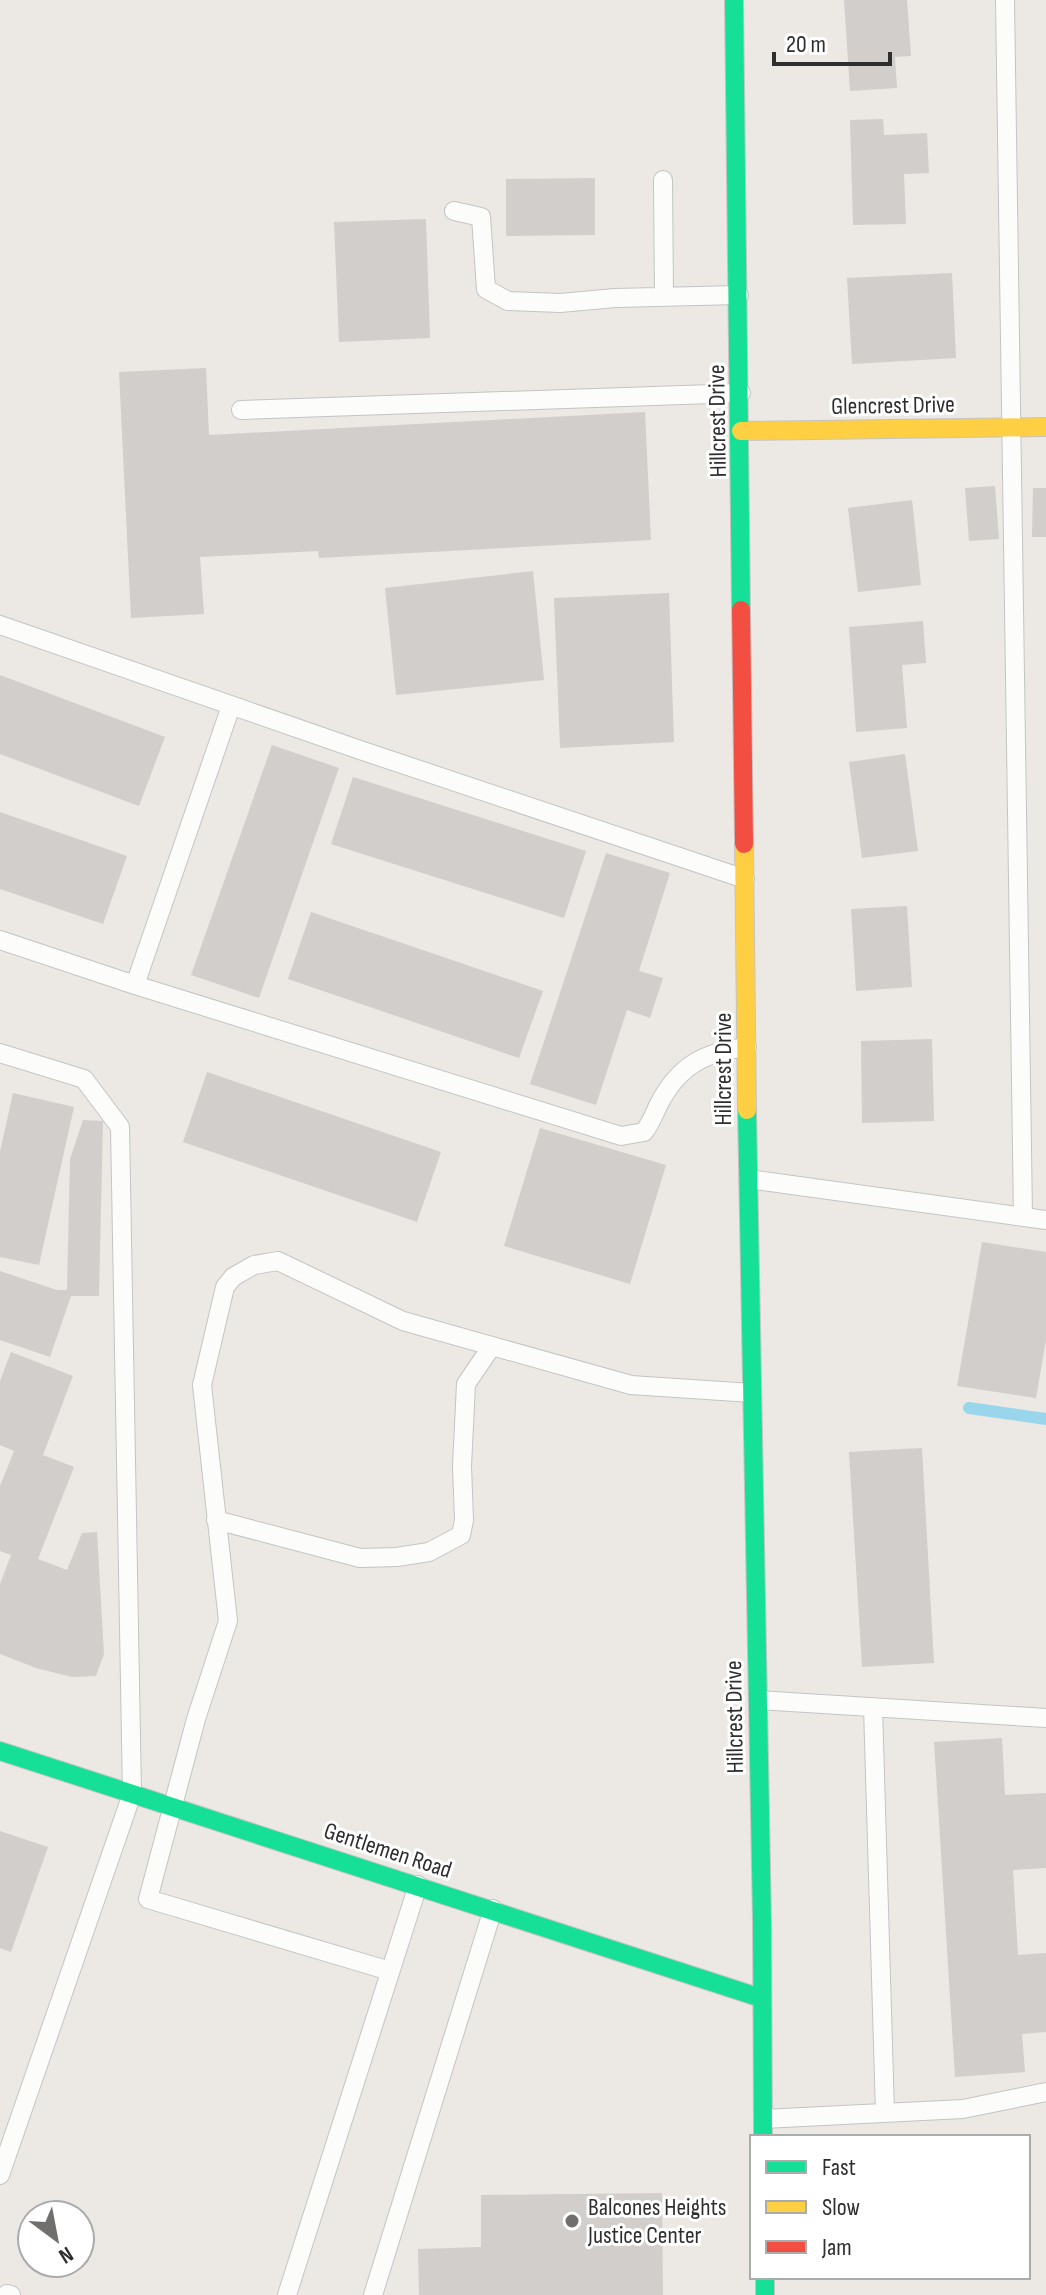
<svg xmlns="http://www.w3.org/2000/svg" width="1046" height="2295" font-family="'Sofia Sans Condensed',sans-serif">
<style>
.lines{fill:none;stroke-linecap:round;stroke-linejoin:round}
.stream{stroke:#99d6ec;stroke-width:12}
.building{fill:#d1cecb}
.lane-casing{stroke:#c5c4c5;stroke-width:20}
.fast-casing{stroke:#c5c4c5;stroke-width:20}
.slow-casing{stroke:#c5c4c5;stroke-width:20}
.jam-casing{stroke:#c5c4c5;stroke-width:20}
.lane{stroke:#fcfcfb;stroke-width:18}
.fast{stroke:#16e098;stroke-width:18}
.slow{stroke:#ffcf43;stroke-width:18}
.jam{stroke:#f24e42;stroke-width:18}
.poi-dot{fill:#706f6e;stroke:#fff;stroke-width:3}
.labels{text-anchor:middle;stroke-width:6;stroke-linejoin:round;paint-order:stroke}
.street-label{font-size:24px;fill:#2e2e2e;stroke:#fff}
.poi-label{font-size:24px;fill:#2e2e2e;stroke:#fff;text-anchor:start}
</style>
<rect width="100%" height="100%" fill="#ece8e4"/>
<g class="lines">
<path class="stream" d="M969,1408L1046,1419"/>
</g>
<path class="building" d="M844,0H907L911,56L895,57L897,88L850,91Z
M883,119L884,135L927,133L929,173L904,174L906,224L853,225L850,120Z
M595,178V235L506,236V179Z
M426,219L430,338L339,342L334,222Z
M952,273L956,358L852,364L847,278Z
M206,368L209,435L645,412L651,540L319,558L318,551L200,557L204,614L131,618L119,372Z
M995,486L999,539L969,541L965,488Z
M1033,488H1046V537H1032Z
M912,500L921,585L858,592L848,508Z
M533,571L544,680L396,695L385,588Z
M669,593L674,742L560,748L554,598Z
M923,621L926,663L902,665L907,728L856,732L849,627Z
M0,675L165,737L139,806L0,754Z
M272,745L339,768L259,998L191,975Z
M905,754L918,851L862,858L849,762Z
M353,777L586,851L564,918L331,844Z
M0,812L127,856L103,924L0,889Z
M606,853L670,873L639,971L663,978L650,1018L627,1010L596,1105L530,1084Z
M907,906L912,987L856,991L851,909Z
M311,912L543,991L519,1058L288,979Z
M932,1039L934,1121L862,1123L861,1041Z
M207,1072L441,1152L417,1222L183,1142Z
M13,1093L74,1107L39,1265L0,1257V1152Z
M83,1120L103,1121L99,1296H71L50,1357L0,1340V1271L57,1290H67L70,1159Z
M540,1128L666,1165L630,1284L504,1246Z
M982,1242L1046,1252V1340L1036,1398L957,1386Z
M11,1352L73,1376L43,1455L74,1467L38,1559L67,1570L82,1533L97,1532L104,1654L96,1676L72,1677L36,1668L0,1654V1584L11,1555L0,1551V1486L14,1451L0,1445V1381Z
M922,1448L934,1663L862,1667L849,1452Z
M1002,1738L1005,1795L1046,1793V1868L1013,1870L1018,1955L1046,1953V2032L1022,2034L1025,2072L955,2077L934,1742Z
M0,1831L48,1847L11,1952L0,1948Z
M662,2193L663,2295H419L418,2249L481,2247V2195Z"/>
<g class="lines">
<g class="lane-casing">
<path id="lane" d="M1005,0L1023,1217
M663,180L664,296
M454,211L481,217L486,289L508,301L560,303L615,298L739,295
M241,410L741,393
M0,625L360,750L745,879
M0,940L135,985L621,1136L644,1132C651,1123 654,1114 659,1104C679,1065 705,1052 747,1047
M135,985L231,706
M0,1053L84,1079L120,1127L132,1794L0,2175
M748,1179L1046,1220
M216,1520L360,1558L397,1557L429,1552L461,1535L464,1520L462,1466L466,1384L492,1346
M758,1700L1046,1718
M873,1707L885,2113
M390,1971L148,1899L196,1719L228,1621L202,1385L225,1287L233,1277L254,1265L278,1261L403,1321L631,1385L752,1393
M763,2119L963,2109L1046,2092
M7,2294L11,2295
M287,2295L418,1885
M373,2295L493,1909"/>
</g>
<g class="fast-casing">
<path id="fast" d="M734,0L741,610
M747,1110L762,1922L763,2137
M0,1751L761,1998
M765,2277V2295"/>
</g>
<g class="slow-casing">
<path id="slow" d="M741,431L1046,427
M744,844L747,1110"/>
</g>
<g class="jam-casing">
<path id="jam" d="M741,610L744,844"/>
</g>
<use href="#lane" class="lane"/>
<use href="#fast" class="fast"/>
<use href="#slow" class="slow"/>
<use href="#jam" class="jam"/>
</g>
<circle class="poi-dot" cx="572" cy="2221" r="8"/>
<g class="labels">
<g class="street-label">
<text transform="translate(893 405) rotate(-1)" y="8">Glencrest Drive</text>
<text transform="translate(717 421) rotate(-91)" y="8">Hillcrest Drive</text>
<text transform="translate(723 1069) rotate(-90)" y="8">Hillcrest Drive</text>
<text transform="translate(734 1717) rotate(-91)" y="8">Hillcrest Drive</text>
<text transform="translate(388 1850) rotate(18)" y="8">Gentlemen Road</text>
</g>
<g class="poi-label">
<text x="588" y="2215">Balcones Heights<tspan x="588" dy="28">Justice Center</tspan></text>
</g>
</g>
<rect x="750" y="2135" width="280" height="144" fill="#ffffff" stroke="#ababab" stroke-width="2"/>
<rect x="766" y="2161" width="40" height="12" fill="#16e098" stroke="#ababab" stroke-width="2"/>
<text x="822" y="2175" font-size="24" fill="#2e2e2e">Fast</text>
<rect x="766" y="2201" width="40" height="12" fill="#ffcf43" stroke="#ababab" stroke-width="2"/>
<text x="822" y="2215" font-size="24" fill="#2e2e2e">Slow</text>
<rect x="766" y="2241" width="40" height="12" fill="#f24e42" stroke="#ababab" stroke-width="2"/>
<text x="822" y="2255" font-size="24" fill="#2e2e2e">Jam</text>
<g transform="translate(56 2239) rotate(148)"><circle r="38" fill="#ffffff" stroke="#ababab" stroke-width="2"/>
<path d="M0-6L14 30L0 20L-14 30Z" fill="#706f6e"/>
<text y="-12" font-size="22" font-weight="bold" text-anchor="middle" fill="#2e2e2e">N</text>
</g>
<path d="M774 52v12h116v-12" fill="none" stroke="#2e2e2e" stroke-width="4"/>
<text x="786" y="52" font-size="24" fill="#2e2e2e" stroke="#ffffff" stroke-width="6" paint-order="stroke">20 m</text>
</svg>
